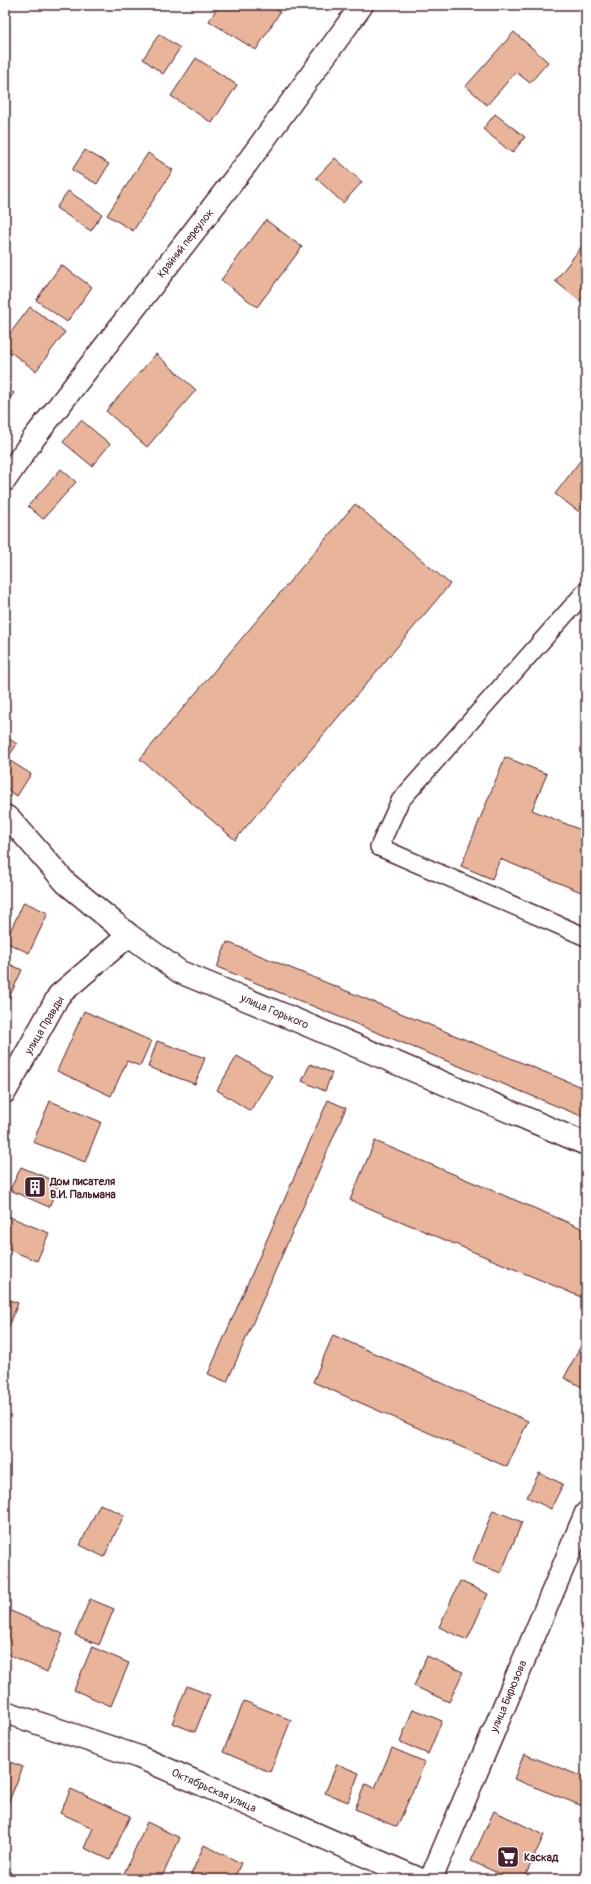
<svg xmlns="http://www.w3.org/2000/svg" width="591" height="1884" font-family="Pangolin,sans-serif">
<style>
.building{fill:#e8b59a;stroke:#4a1f2b}
.lines{fill:none;stroke-linecap:round;stroke-linejoin:round}
.service-casing{stroke:#4a1f2b;stroke-width:20}
.minor-casing{stroke:#4a1f2b;stroke-width:25}
.service{stroke:#fff;stroke-width:17}
.minor{stroke:#fff;stroke-width:22}
.labels{text-anchor:middle;stroke-width:3.5;stroke-linejoin:round;paint-order:stroke}
.street-label{font-size:11px;fill:#4a1f2b;stroke:#fff}
.poi-label{font-size:11px;font-weight:bold;fill:#4a1f2b;stroke:#fff;text-anchor:start}
</style>
<rect width="100%" height="100%" fill="#fff"/>
<filter id="ink" filterUnits="userSpaceOnUse"><feTurbulence type="fractalNoise" baseFrequency=".025" numOctaves="2"/><feDisplacementMap in="SourceGraphic" scale="8" xChannelSelector="R" yChannelSelector="G"/><feConvolveMatrix kernelMatrix="1 2 1 2 8 2 1 2 1" color-interpolation-filters="sRGB"/></filter>
<g filter="url(#ink)">
<path class="building" d="M219,5H269L280,12L256,50L209,21Z
M514,32L548,62L530,83L516,72L487,105L466,86Z
M159,34L180,48L163,74L143,59Z
M196,58L237,85L212,123L171,96Z
M495,114L525,137L512,153L483,129Z
M85,150L109,164L97,184L72,170Z
M148,153L173,170L133,231L107,215Z
M335,158L362,182L343,203L316,178Z
M68,191L102,214L91,231L56,208Z
M266,220L302,247L257,307L221,280Z
M586,241V293L580,301L555,281Z
M61,265L92,287L67,322L36,300Z
M30,307L65,332L36,371L5,348V340Z
M156,354L196,390L147,447L106,411Z
M5,386L14,393L5,405Z
M81,420L110,444L92,466L63,442Z
M586,453V517L555,494Z
M61,469L76,482L43,519L28,506Z
M355,504L450,584L235,840L140,759Z
M5,736L17,744L7,759L31,774L17,796L5,788Z
M505,757L547,774L532,810L586,832V894L500,859L492,879L461,866Z
M24,902L48,913L29,953L5,942Z
M227,942L586,1089V1118L217,967Z
M5,962L22,970L8,1000L5,998Z
M84,1011L151,1041L140,1066L127,1061L111,1096L57,1071Z
M157,1041L205,1058L195,1084L148,1067Z
M237,1056L272,1076L250,1111L217,1090Z
M310,1064L332,1073L325,1091L302,1081Z
M328,1100L346,1108L227,1382L208,1374Z
M50,1101L101,1122L85,1162L33,1142Z
M375,1141L586,1230V1285L581,1297L350,1200Z
M21,1167L59,1183L49,1207L10,1190Z
M5,1215L49,1233L37,1261L5,1248Z
M5,1298L18,1303L5,1336Z
M333,1335L528,1421L507,1467L313,1382Z
M586,1336V1389L564,1378Z
M539,1473L563,1484L551,1509L527,1497Z
M100,1504L124,1515L104,1557L80,1545Z
M493,1510L522,1522L501,1573L472,1562Z
M460,1581L488,1594L467,1640L439,1627Z
M90,1599L114,1609L99,1645L75,1635Z
M11,1611L63,1634L47,1672L5,1653V1624Z
M92,1647L129,1663L111,1706L74,1690Z
M427,1656L463,1672L449,1702L414,1686Z
M187,1686L210,1695L195,1732L172,1723Z
M244,1701L291,1720L270,1772L223,1752Z
M413,1709L442,1721L428,1754L400,1742Z
M392,1748L425,1762L397,1827L355,1809L365,1784L375,1788Z
M524,1754L586,1778L585,1807L514,1779Z
M5,1760L23,1767L5,1811Z
M337,1764L359,1773L348,1802L325,1793Z
M71,1789L130,1816L110,1860L84,1848L93,1828L60,1813Z
M494,1811L544,1835L524,1879H511L471,1861Z
M147,1822L180,1838L161,1879H123L122,1878Z
M204,1845L241,1863L234,1879H189Z"/>
<g class="lines">
<g class="service-casing">
<path id="service" d="M586,591L400,801L379,847L586,937"/>
</g>
<g class="minor-casing">
<path id="minor" d="M5,480L34,438L247,163L362,5
M5,816L11,820L66,883L129,935L180,972L284,1015L586,1144
M5,1092L59,995L129,935
M5,1712L139,1757L419,1879
M431,1879L586,1513"/>
</g>
<use href="#service" class="service"/>
<use href="#minor" class="minor"/>
</g>
</g>
<defs>
<g id="building-square" transform="scale(1.15)"><rect x="-9" y="-9" width="18" height="18" rx="4" fill="#4a1f2b" stroke="#fff"/><path d="M-4-6H4V6H1V3H-1V6H-4ZM-2.5-4.3h1.7v1.8h-1.7ZM.8-4.3h1.7v1.8H.8ZM-2.5-1h1.7V.8h-1.7ZM.8-1h1.7V.8H.8Z" fill="#fff"/></g>
<g id="supermarket-square" transform="scale(1.15)"><rect x="-9" y="-9" width="18" height="18" rx="4" fill="#4a1f2b" stroke="#fff"/><path d="M-6-5.5h2.5l.6 2H6L4.5 2H-2.5L-4.4-4H-6ZM-1.5 3.2a1.3 1.3 0 1 0 .1 0ZM3 3.2a1.3 1.3 0 1 0 .1 0Z" fill="#fff"/></g>
</defs>
<g fill-rule="evenodd">
<use href="#building-square" x="35" y="1187"/>
<use href="#supermarket-square" x="508" y="1857"/>
</g>
<g class="labels">
<g class="street-label">
<text transform="translate(185 243) rotate(-52)" y="4">Крайний переулок</text>
<text transform="translate(275 1011) rotate(23)" y="4">улица Горького</text>
<text transform="translate(44 1025) rotate(-59)" y="4">улица Правды</text>
<text transform="translate(508 1696) rotate(-67)" y="4">улица Бирюзова</text>
<text transform="translate(214 1790) rotate(24)" y="4">Октябрьская улица</text>
</g>
<g class="poi-label">
<text x="50" y="1185">Дом писателя<tspan x="50" dy="13">В.И. Пальмана</tspan></text>
<text x="524" y="1861">Каскад</text>
</g>
</g>
<rect width="591" height="1884" fill="none" stroke="#fff" stroke-width="20"/>
<rect x="10" y="10" width="571" height="1864" fill="none" stroke="#4a1f2b" stroke-width="1.5" filter="url(#ink)"/>
</svg>
